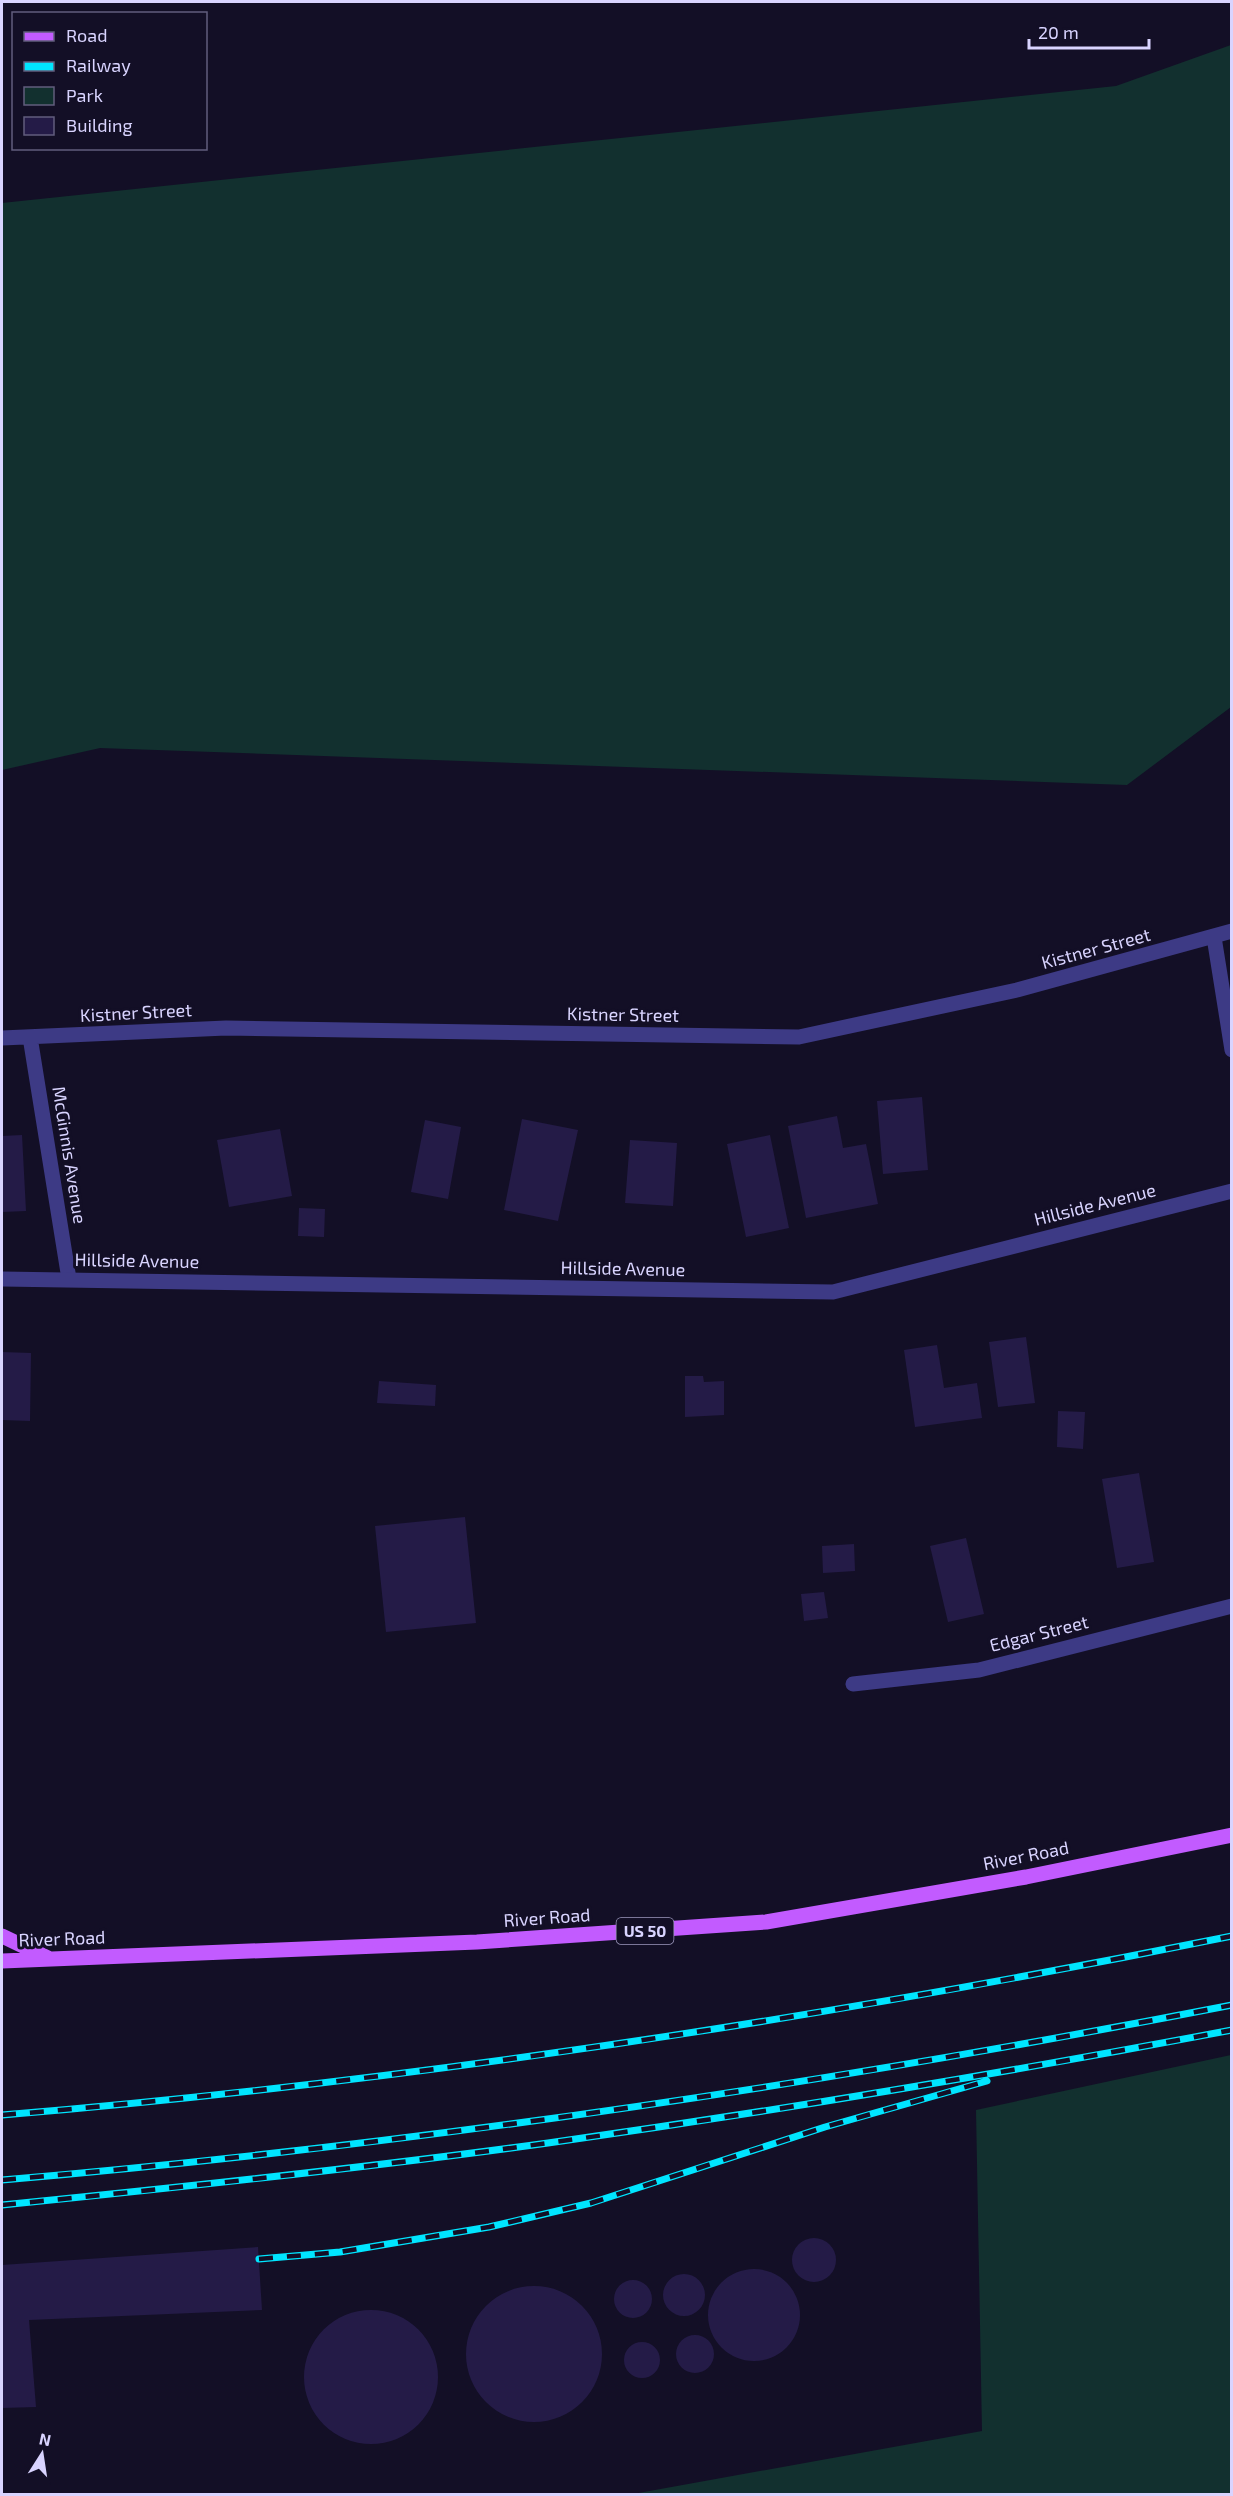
<svg xmlns="http://www.w3.org/2000/svg" width="1233" height="2496" font-family="'Exo 2',sans-serif">
<style>
.green{fill:#12302f}
.building{fill:#241b47}
.lines{fill:none;stroke-linecap:round;stroke-linejoin:round}
.minor{stroke:#3d3a85;stroke-width:15}
.tertiary{stroke:#3d3a85;stroke-width:15}
.primary{stroke:#c25bff;stroke-width:15}
.rail-casing{stroke:#00e5ff;stroke-width:7}
.rail{stroke:#130f26;stroke-width:4.5;stroke-dasharray:14;stroke-linecap:butt}
.labels{text-anchor:middle;stroke-width:6;stroke-linejoin:round;paint-order:stroke}
.shield{fill:#130f26;stroke:#9e99be;stroke-width:1.5}
.shield-label{font-size:16px;font-weight:bold;fill:#d9d4ff}
.street-label{font-size:18px;fill:#d9d4ff;stroke:#130f26}
</style>
<rect width="100%" height="100%" fill="#130f26"/>
<path class="green" d="M1231,45V707L1127,785L100,748L2,770V203L1116,86Z
M1231,2055V2494H633L982,2431L976,2110Z"/>
<path class="building" d="M922,1097L928,1170L883,1174L877,1101Z
M837,1116L843,1148L866,1144L878,1204L806,1218L788,1126Z
M522,1119L578,1130L558,1221L504,1210Z
M425,1120L461,1127L448,1199L411,1192Z
M280,1129L292,1196L229,1207L217,1140Z
M22,1135L26,1211L2,1212V1136Z
M770,1135L789,1228L746,1237L727,1144Z
M630,1140L677,1143L673,1206L625,1203Z
M299,1208L325,1209L324,1237L298,1236Z
M1026,1337L1035,1403L998,1407L989,1342Z
M937,1345L944,1388L977,1383L982,1418L915,1427L904,1350Z
M2,1352L31,1353L30,1421L2,1420Z
M685,1376H703L704,1382L724,1381V1415L685,1417Z
M379,1381L436,1385L435,1406L377,1403Z
M1058,1411L1085,1412L1083,1449L1057,1447Z
M1139,1473L1154,1562L1117,1568L1102,1479Z
M465,1517L476,1623L386,1632L375,1526Z
M966,1538L984,1614L948,1622L930,1546Z
M854,1544L855,1571L823,1573L822,1546Z
M824,1592L828,1618L804,1621L801,1594Z
M792 2260a22 22 0 1 1 44 0a22 22 0 1 1-44 0Z
M258,2247L262,2310L29,2320L36,2407L2,2408V2265Z
M708 2315a46 46 0 1 1 92 0a46 46 0 1 1-92 0Z
M663 2295a21 21 0 1 1 42 0a21 21 0 1 1-42 0Z
M614 2299a19 19 0 1 1 38 0a19 19 0 1 1-38 0Z
M466 2354a68 68 0 1 1 136 0a68 68 0 1 1-136 0Z
M304 2377a67 67 0 1 1 134 0a67 67 0 1 1-134 0Z
M676 2354a19 19 0 1 1 38 0a19 19 0 1 1-38 0Z
M624 2360a18 18 0 1 1 36 0a18 18 0 1 1-36 0Z"/>
<g class="lines">
<path class="minor" d="M1214,937L1232,1050
M30,1037L69,1279
M2,1038L226,1028L799,1037L1017,990L1232,931
M853,1684L979,1670L1232,1606"/>
<path class="tertiary" d="M2,1279L833,1292L1232,1191"/>
<path class="primary" d="M2,1936L48,1958
M2,1961L477,1942L766,1922L1026,1877L1232,1835"/>
<g class="rail-casing">
<path id="rail" d="M2,2115C414,2081 826,2018 1232,1936
M2,2180C414,2145 825,2084 1232,2005
M2,2205C184,2187 366,2168 548,2143C776,2111 1004,2073 1232,2030
M259,2259L340,2252L489,2227L591,2203L825,2127L987,2081"/>
</g>
<use href="#rail" class="rail"/>
</g>
<g class="labels">
<rect class="shield" x="616.5" y="1918" width="57" height="26" rx="4.5"/>
<g class="shield-label">
<text x="645" y="1937">US 50</text>
</g>
<g class="street-label">
<text transform="translate(1096 949) rotate(-15)" y="6">Kistner Street</text>
<text transform="translate(136 1013) rotate(-3)" y="6">Kistner Street</text>
<text transform="translate(623 1015) rotate(1)" y="6">Kistner Street</text>
<text transform="translate(69 1155) rotate(81)" y="6">McGinnis Avenue</text>
<text transform="translate(1095 1205) rotate(-14)" y="6">Hillside Avenue</text>
<text transform="translate(137 1261) rotate(1)" y="6">Hillside Avenue</text>
<text transform="translate(623 1269) rotate(1)" y="6">Hillside Avenue</text>
<text transform="translate(1039 1634) rotate(-14)" y="6">Edgar Street</text>
<text transform="translate(1026 1856) rotate(-11)" y="6">River Road</text>
<text transform="translate(547 1918) rotate(-4)" y="6">River Road</text>
<text transform="translate(62 1939) rotate(-2)" y="6">River Road</text>
</g>
</g>
<rect width="1233" height="2496" fill="none" stroke="#d9d4ff" stroke-width="6"/>
<rect x="12" y="12" width="195" height="138" fill="#130f26" stroke="#625e7d" stroke-width="1.5"/>
<rect x="24" y="32" width="30" height="9" fill="#c25bff" stroke="#625e7d" stroke-width="1.5"/>
<text x="66" y="42" font-size="18" fill="#d9d4ff">Road</text>
<rect x="24" y="62" width="30" height="9" fill="#00e5ff" stroke="#625e7d" stroke-width="1.5"/>
<text x="66" y="72" font-size="18" fill="#d9d4ff">Railway</text>
<rect x="24" y="87" width="30" height="18" fill="#12302f" stroke="#625e7d" stroke-width="1.5"/>
<text x="66" y="102" font-size="18" fill="#d9d4ff">Park</text>
<rect x="24" y="117" width="30" height="18" fill="#241b47" stroke="#625e7d" stroke-width="1.5"/>
<text x="66" y="132" font-size="18" fill="#d9d4ff">Building</text>
<g transform="translate(42 2454) rotate(12)" stroke="#130f26" stroke-width="4.5" paint-order="stroke">
<path d="M0-4.5L10 22L0 15L-10 22Z" fill="#d9d4ff"/>
<text y="-9" font-size="16" font-weight="bold" text-anchor="middle" fill="#d9d4ff">N</text>
</g>
<path d="M1029 39v9h120v-9" fill="none" stroke="#d9d4ff" stroke-width="3"/>
<text x="1038" y="39" font-size="18" fill="#d9d4ff" stroke="#130f26" stroke-width="4.5" paint-order="stroke">20 m</text>
</svg>
